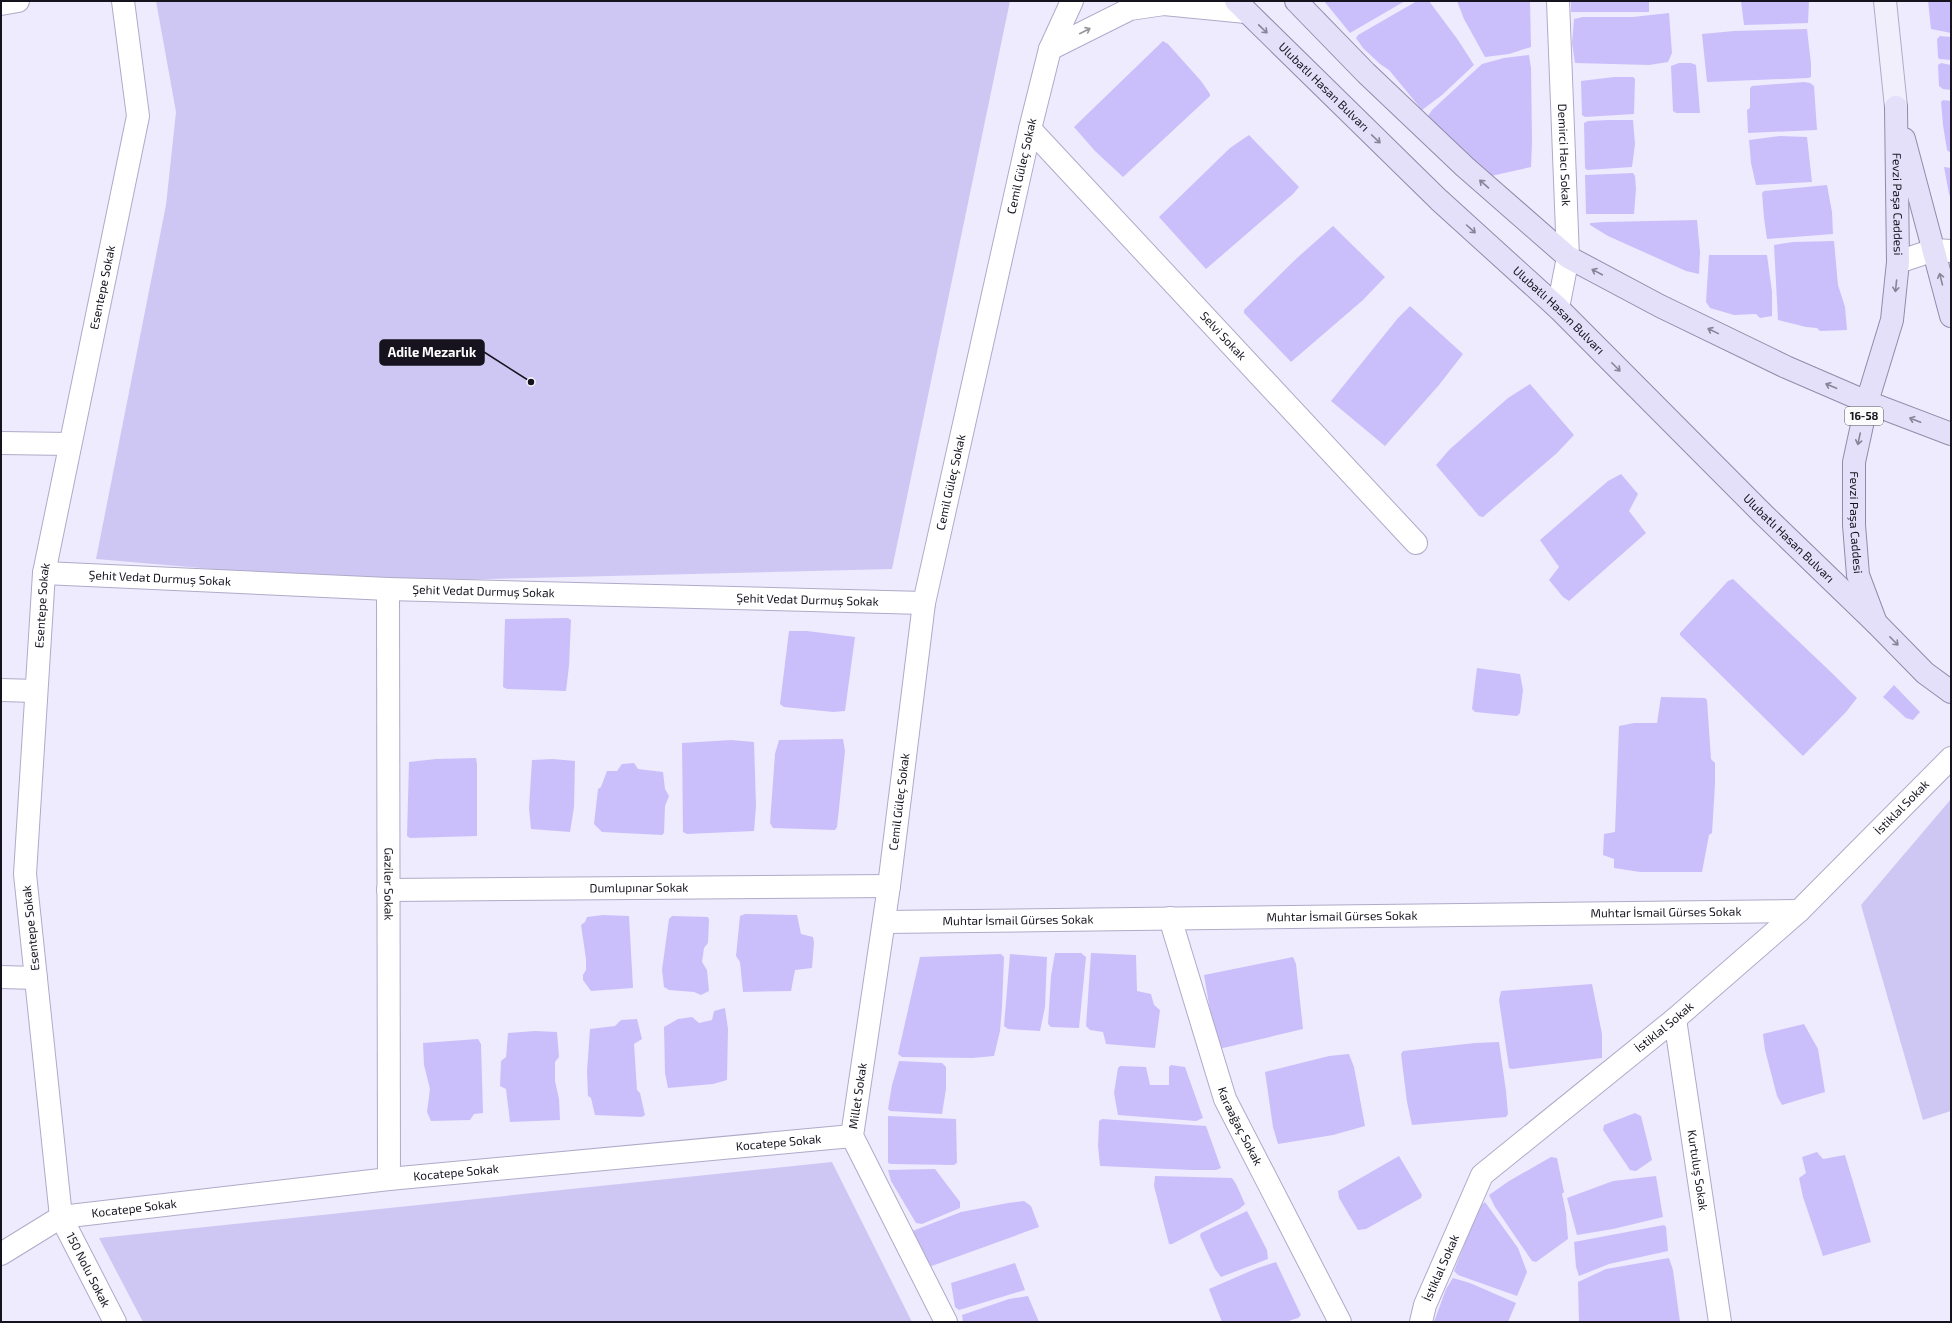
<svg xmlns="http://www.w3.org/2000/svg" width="1952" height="1323" font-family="'Exo 2',sans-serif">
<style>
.green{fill:#cfc7f3}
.building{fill:#cbbffb}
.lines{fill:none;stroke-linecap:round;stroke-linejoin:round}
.minor-casing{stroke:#afaac8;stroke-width:24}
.secondary-casing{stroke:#afaac8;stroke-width:24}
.primary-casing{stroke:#918baa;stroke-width:24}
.minor{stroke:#fff;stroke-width:22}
.secondary{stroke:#f2effc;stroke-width:22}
.primary{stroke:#e5e0fa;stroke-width:22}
.oneway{stroke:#888497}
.oneway2{stroke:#96959a}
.labels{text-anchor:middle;stroke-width:3;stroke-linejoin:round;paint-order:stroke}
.shield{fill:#fbfbfb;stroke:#5b5960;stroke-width:1}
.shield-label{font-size:11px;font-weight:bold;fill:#16131e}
.street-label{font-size:12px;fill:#16131e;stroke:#fbfbfb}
.leader{fill:none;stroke:#16131e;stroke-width:1.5}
.callout-dot{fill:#16131e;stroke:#fbfbfb;stroke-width:1.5}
.callout{fill:#16131e;stroke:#16131e;stroke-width:1.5}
.callout-label{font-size:13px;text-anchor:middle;font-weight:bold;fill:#fff}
</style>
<rect width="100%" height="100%" fill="#eeebfe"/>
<path class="green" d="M156,1H1010L892,569L363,582L96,559L166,205L176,112Z
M1951,799V1111L1923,1120L1861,905Z
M832,1162L912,1322H143L99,1238Z"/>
<path class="building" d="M1324,1H1405L1350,33Z
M1417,1H1429L1458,40L1474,65L1442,95L1422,110L1389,70L1380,64L1363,48L1356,38L1358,35Z
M1457,1L1530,2L1531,47L1509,54L1485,57L1464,19Z
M1571,1H1649V12H1571Z
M1741,1H1809L1808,23L1744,25Z
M1928,1H1951V33L1931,29Z
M1669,13L1672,53L1668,62L1649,65L1575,63L1572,43L1574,19L1583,17H1633Z
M1807,29L1811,64V77L1808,78L1707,82L1702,34L1734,31Z
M1940,36L1951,37V60L1939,59L1938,57L1937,39Z
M1163,41L1168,44L1201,81L1210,94V96L1123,177L1095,151L1074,127Z
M1529,55L1531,68L1532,141L1531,167L1491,176L1434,123L1428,116L1432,110L1482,64L1504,58Z
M1679,63H1691L1696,65L1700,113H1676L1673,111L1671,66Z
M1941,63L1951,65V90L1943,89L1939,86L1938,65Z
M1614,77H1633L1635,79L1634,114L1585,117L1582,115L1581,81Z
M1804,82L1810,83L1814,86L1817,130L1748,133L1747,110L1750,108V88L1752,86Z
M1943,100L1951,101V153L1947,150L1943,125L1941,102Z
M1608,120H1633L1635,144L1632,167L1587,170L1585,168L1584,123L1588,121Z
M1249,135L1299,187L1293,194L1206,269L1159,217L1230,148Z
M1780,136L1807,137L1812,182L1756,185L1751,163L1749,140Z
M1944,167L1951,168V198L1949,194Z
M1633,173L1635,176L1636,189L1634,214H1586L1585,175Z
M1827,185L1832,212L1833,234L1767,239L1764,218L1762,193L1764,191Z
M1697,220L1700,252L1699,274L1686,271L1608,236L1590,225V223L1604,222Z
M1333,226L1385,277L1363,300L1291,362L1244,313V310L1297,258Z
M1834,241L1838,285L1845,307L1847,330L1820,331L1817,328L1806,327L1778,320L1774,245L1793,242Z
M1709,255H1767L1772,292V316L1760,318L1756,314L1734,315L1710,308L1706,302Z
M1410,306L1463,354L1439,385L1385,446L1331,401L1398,318Z
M1530,384L1574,435L1557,453L1483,517L1479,516L1436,465L1450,449L1508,398Z
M1621,474L1638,494L1629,511L1646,533L1569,601L1563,597L1549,580L1559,567L1540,540L1608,481Z
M1733,579L1834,675L1857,698L1846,712L1803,756L1680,635V633L1728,581Z
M568,618L571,620L569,666L566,691L507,689L503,687L505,619Z
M789,631H807L855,637L845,711L833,712L784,707L780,704Z
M1477,668L1520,674L1523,690L1520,713L1517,716L1475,712L1472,709Z
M1894,685L1920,712L1913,720L1906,718L1883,697Z
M1661,697L1705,698L1707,700L1711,759L1715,763V784L1712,833L1709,835L1702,872H1640L1614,868V859L1603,855L1604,834L1615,832L1619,726L1634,723H1657Z
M843,739L845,751L837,827L835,830L773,828L770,823L775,754L779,740Z
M731,740L754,742L756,806L754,831L687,834L683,832L682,743Z
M476,758L477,764V836L410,838L407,836L409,762L436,759Z
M553,759L575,761L574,807L570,832L531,829L529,808L532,760Z
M634,763L638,769L663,772L665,789L669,796L665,806L664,833L662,835L602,832L594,824L598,789L601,787L607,771H617L622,764Z
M745,914L797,915L801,934L813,937L814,943L812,968L795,970L791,991L743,992L740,962L736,956L740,916Z
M603,915L629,916L633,988L591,991L583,980V975L586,970V959L581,925L585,922L587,917Z
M672,916L708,917L709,920L708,943L704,948L702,962L707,970L709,991L701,995L694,992L669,990L664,987L662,970L669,919Z
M1055,953H1081L1086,957L1079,1028L1051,1027L1048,1024L1051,976Z
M1091,953L1136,955L1137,991L1151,994L1154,1005L1160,1010L1155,1048L1106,1044L1103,1032L1090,1030L1086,1026Z
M1001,954L1004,957L1002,1007L1000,1031L994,1056L972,1058L902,1057L898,1054L920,957Z
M1010,954L1047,957L1045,1007L1040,1031L1008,1029L1004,1026Z
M1293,957L1296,964L1303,1029L1219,1049L1211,1016L1204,975Z
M1592,984L1602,1034V1058L1512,1069L1509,1068L1499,1000L1501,991Z
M725,1008L728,1029L727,1080L713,1084L668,1088L665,1073L664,1027L678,1019L692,1017L699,1023L712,1020L714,1011Z
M637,1019L642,1039L634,1044L637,1090L640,1093L645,1115L642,1117L595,1115L591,1098L588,1096L587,1071L590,1029L615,1026L621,1020Z
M1804,1024L1818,1049L1825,1092L1782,1105L1777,1096L1765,1050L1763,1034Z
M535,1031L557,1032L559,1057L555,1062V1081L559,1099L560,1120L510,1122L506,1089L500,1086L501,1061L506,1057L508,1033Z
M478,1039L481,1044L483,1113L474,1114L470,1120L431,1121L427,1112L430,1089L424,1065L423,1043Z
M1499,1042L1506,1091L1508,1114L1506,1117L1412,1125L1407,1102L1401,1054L1403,1051L1475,1043Z
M1349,1054L1354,1067L1365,1126L1333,1135L1278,1144L1273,1127L1265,1072L1329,1056Z
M899,1061L942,1063L946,1067V1089L942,1114L890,1111L888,1109L892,1085Z
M1171,1065L1185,1067L1203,1118L1196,1121L1118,1115L1114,1093L1118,1068L1120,1066L1146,1067L1150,1085H1169V1067Z
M1635,1113L1641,1116L1652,1160L1636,1171L1630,1170L1603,1130L1604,1125Z
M888,1116L956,1119L957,1163L954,1165L891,1164L888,1163Z
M1102,1119L1206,1126L1221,1168L1216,1170H1192L1100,1166L1098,1146L1099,1121Z
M1817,1152L1823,1159L1845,1155L1871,1242L1823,1256L1803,1197L1799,1178L1806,1173L1802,1157Z
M1399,1156L1422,1195L1421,1198L1366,1229L1358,1230L1339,1198L1338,1191Z
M1551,1157L1557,1158L1564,1192L1562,1194L1566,1213L1568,1239L1536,1262L1532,1261L1495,1207L1489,1195L1509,1181Z
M935,1169L960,1202V1208L922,1224L916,1223L891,1181L888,1170Z
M1155,1176L1232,1178L1236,1184L1245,1204L1239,1209L1172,1244H1169L1154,1186Z
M1656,1176L1663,1217L1613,1229L1577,1235L1567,1198L1613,1181Z
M1024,1201L1031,1206L1039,1227L929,1267L910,1232L961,1212L1008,1203Z
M1485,1202L1518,1248L1527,1272L1517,1296L1458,1275L1454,1271L1479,1207Z
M1247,1211L1267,1250L1268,1259L1221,1277L1215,1269L1200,1236L1201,1233Z
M1664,1225L1666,1227L1668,1251L1609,1264L1579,1276L1576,1267L1574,1242Z
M1669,1258L1673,1270L1680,1322H1579L1578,1282L1606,1269Z
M1276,1262L1301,1315L1298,1318L1285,1322H1222L1209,1289L1255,1269Z
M1015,1263L1025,1290L959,1310L955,1307L951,1283Z
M1453,1278L1470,1283L1516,1303L1508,1322H1434L1446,1289Z
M1028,1296L1039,1322H963L962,1315L1009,1299Z"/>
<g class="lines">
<g class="minor-casing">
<g id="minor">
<path id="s1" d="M1558,1L1568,257L1558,308"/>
<path d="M1,4L18,1"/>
<path d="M1050,49L1130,9L1164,4L1246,12"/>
<path id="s2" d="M1030,129L1416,543"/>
<path d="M1898,262L1934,250L1951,251"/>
<path d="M1,443L70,444"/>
<path id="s3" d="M44,573L388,589L924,603"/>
<path id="s4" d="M388,589L389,1179"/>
<path d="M1,690L36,691"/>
<path id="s5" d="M388,890L889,886"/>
<path id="s6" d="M1170,918L1225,1099L1340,1322"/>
<path id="s7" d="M884,922L1799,911"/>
<path d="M1,977L36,978"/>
<path id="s8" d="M1675,1019L1720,1322"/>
<path id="s9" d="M1,1254L61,1217L389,1179L852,1136"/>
<path id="s10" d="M115,1322L61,1217L25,874L44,573L138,116L123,1"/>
<path id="s11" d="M946,1322L852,1136L889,886L924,603L1030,129L1050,49L1072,1"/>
<path id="s12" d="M1421,1322L1425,1305L1482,1175L1675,1019L1799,911L1951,758"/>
</g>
</g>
<g class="secondary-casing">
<path id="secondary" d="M1885,1L1896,107"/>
</g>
<g class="primary-casing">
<g id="primary">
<path id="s13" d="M1236,1L1439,200L1558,308L1763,514L1876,623"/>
<path d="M1296,1L1366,73L1465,167L1568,257L1660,306L1786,367L1867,402L1951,434"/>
<path id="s14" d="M1896,107L1898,262L1892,320L1867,402L1854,462V525L1858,575L1876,623L1925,673L1951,692"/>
<path d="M1904,139L1951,316"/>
</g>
</g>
<use href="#minor" class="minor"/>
<use href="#secondary" class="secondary"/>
<use href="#primary" class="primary"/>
</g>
<defs><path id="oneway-shaft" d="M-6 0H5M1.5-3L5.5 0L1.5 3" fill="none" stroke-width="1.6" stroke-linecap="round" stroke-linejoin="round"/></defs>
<g class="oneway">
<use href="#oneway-shaft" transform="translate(1263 29) rotate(44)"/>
<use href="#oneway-shaft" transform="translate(1376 139) rotate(44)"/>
<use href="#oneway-shaft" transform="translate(1484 184) rotate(-139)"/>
<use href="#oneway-shaft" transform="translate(1471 229) rotate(42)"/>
<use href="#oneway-shaft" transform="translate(1597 272) rotate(-152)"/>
<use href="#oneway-shaft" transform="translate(1941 279) rotate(-104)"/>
<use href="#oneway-shaft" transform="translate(1896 286) rotate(96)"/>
<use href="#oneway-shaft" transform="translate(1713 331) rotate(-154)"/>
<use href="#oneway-shaft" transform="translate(1616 367) rotate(45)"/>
<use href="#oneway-shaft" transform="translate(1831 386) rotate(-157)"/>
<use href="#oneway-shaft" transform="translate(1915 420) rotate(-159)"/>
<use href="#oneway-shaft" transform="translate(1859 439) rotate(102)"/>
<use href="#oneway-shaft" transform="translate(1894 641) rotate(45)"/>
</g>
<use class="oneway2" href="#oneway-shaft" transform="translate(1085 31) rotate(-27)"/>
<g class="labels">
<rect class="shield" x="1845" y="407" width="38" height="18" rx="3"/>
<g class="shield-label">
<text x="1864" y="420">16-58</text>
</g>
<g class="street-label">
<text dy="4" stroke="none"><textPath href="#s13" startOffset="123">Ulubatlı Hasan Bulvarı</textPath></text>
<text dy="4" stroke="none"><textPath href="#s1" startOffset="154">Demirci Hacı Sokak</textPath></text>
<text dy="4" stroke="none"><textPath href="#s11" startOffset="1194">Cemil Güleç Sokak</textPath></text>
<text dy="4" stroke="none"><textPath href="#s14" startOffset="97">Fevzi Paşa Caddesi</textPath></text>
<text dy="4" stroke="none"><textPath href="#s10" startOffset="1056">Esentepe Sokak</textPath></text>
<text dy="4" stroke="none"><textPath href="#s13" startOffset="447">Ulubatlı Hasan Bulvarı</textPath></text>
<text dy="4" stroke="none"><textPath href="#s2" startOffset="283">Selvi Sokak</textPath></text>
<text dy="4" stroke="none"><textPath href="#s11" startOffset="870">Cemil Güleç Sokak</textPath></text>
<text dy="4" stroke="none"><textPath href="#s14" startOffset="421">Fevzi Paşa Caddesi</textPath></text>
<text dy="4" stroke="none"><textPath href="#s13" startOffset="771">Ulubatlı Hasan Bulvarı</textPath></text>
<text dy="4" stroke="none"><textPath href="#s3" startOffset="116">Şehit Vedat Durmuş Sokak</textPath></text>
<text dy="4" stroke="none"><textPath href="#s3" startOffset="440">Şehit Vedat Durmuş Sokak</textPath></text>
<text dy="4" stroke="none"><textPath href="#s3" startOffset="764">Şehit Vedat Durmuş Sokak</textPath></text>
<text dy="4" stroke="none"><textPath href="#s10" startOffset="732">Esentepe Sokak</textPath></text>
<text dy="4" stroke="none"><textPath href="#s11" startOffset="546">Cemil Güleç Sokak</textPath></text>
<text dy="4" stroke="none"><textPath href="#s12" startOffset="718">İstiklal Sokak</textPath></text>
<text dy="4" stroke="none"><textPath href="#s4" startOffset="295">Gaziler Sokak</textPath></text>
<text dy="4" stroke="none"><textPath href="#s5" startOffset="251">Dumlupınar Sokak</textPath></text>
<text dy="4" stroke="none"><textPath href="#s7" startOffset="782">Muhtar İsmail Gürses Sokak</textPath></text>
<text dy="4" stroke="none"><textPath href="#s7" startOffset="458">Muhtar İsmail Gürses Sokak</textPath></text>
<text dy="4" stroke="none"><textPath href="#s7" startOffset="134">Muhtar İsmail Gürses Sokak</textPath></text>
<text transform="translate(31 928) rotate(-96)" y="4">Esentepe Sokak</text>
<text dy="4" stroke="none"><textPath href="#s12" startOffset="394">İstiklal Sokak</textPath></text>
<text dy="4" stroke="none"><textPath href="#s11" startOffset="249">Millet Sokak</textPath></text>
<text dy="4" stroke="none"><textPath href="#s6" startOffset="220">Karaağaç Sokak</textPath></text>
<text dy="4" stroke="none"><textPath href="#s9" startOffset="792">Kocatepe Sokak</textPath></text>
<text dy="4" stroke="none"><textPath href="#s8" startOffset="153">Kurtuluş Sokak</textPath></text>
<text dy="4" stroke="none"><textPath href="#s9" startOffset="468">Kocatepe Sokak</textPath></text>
<text dy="4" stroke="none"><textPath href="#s9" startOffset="144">Kocatepe Sokak</textPath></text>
<text dy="4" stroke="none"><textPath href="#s12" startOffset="58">İstiklal Sokak</textPath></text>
<text transform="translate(88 1270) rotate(63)" y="4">150 Nolu Sokak</text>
</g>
</g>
<path class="leader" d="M531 382L484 352"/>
<circle class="callout-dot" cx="531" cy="382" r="4"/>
<rect class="callout" x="380" y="340" width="104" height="25" rx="4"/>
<g class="callout-label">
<text x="432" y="357">Adile Mezarlık</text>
</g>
<rect width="1952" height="1323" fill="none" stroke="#16131e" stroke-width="4"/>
</svg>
